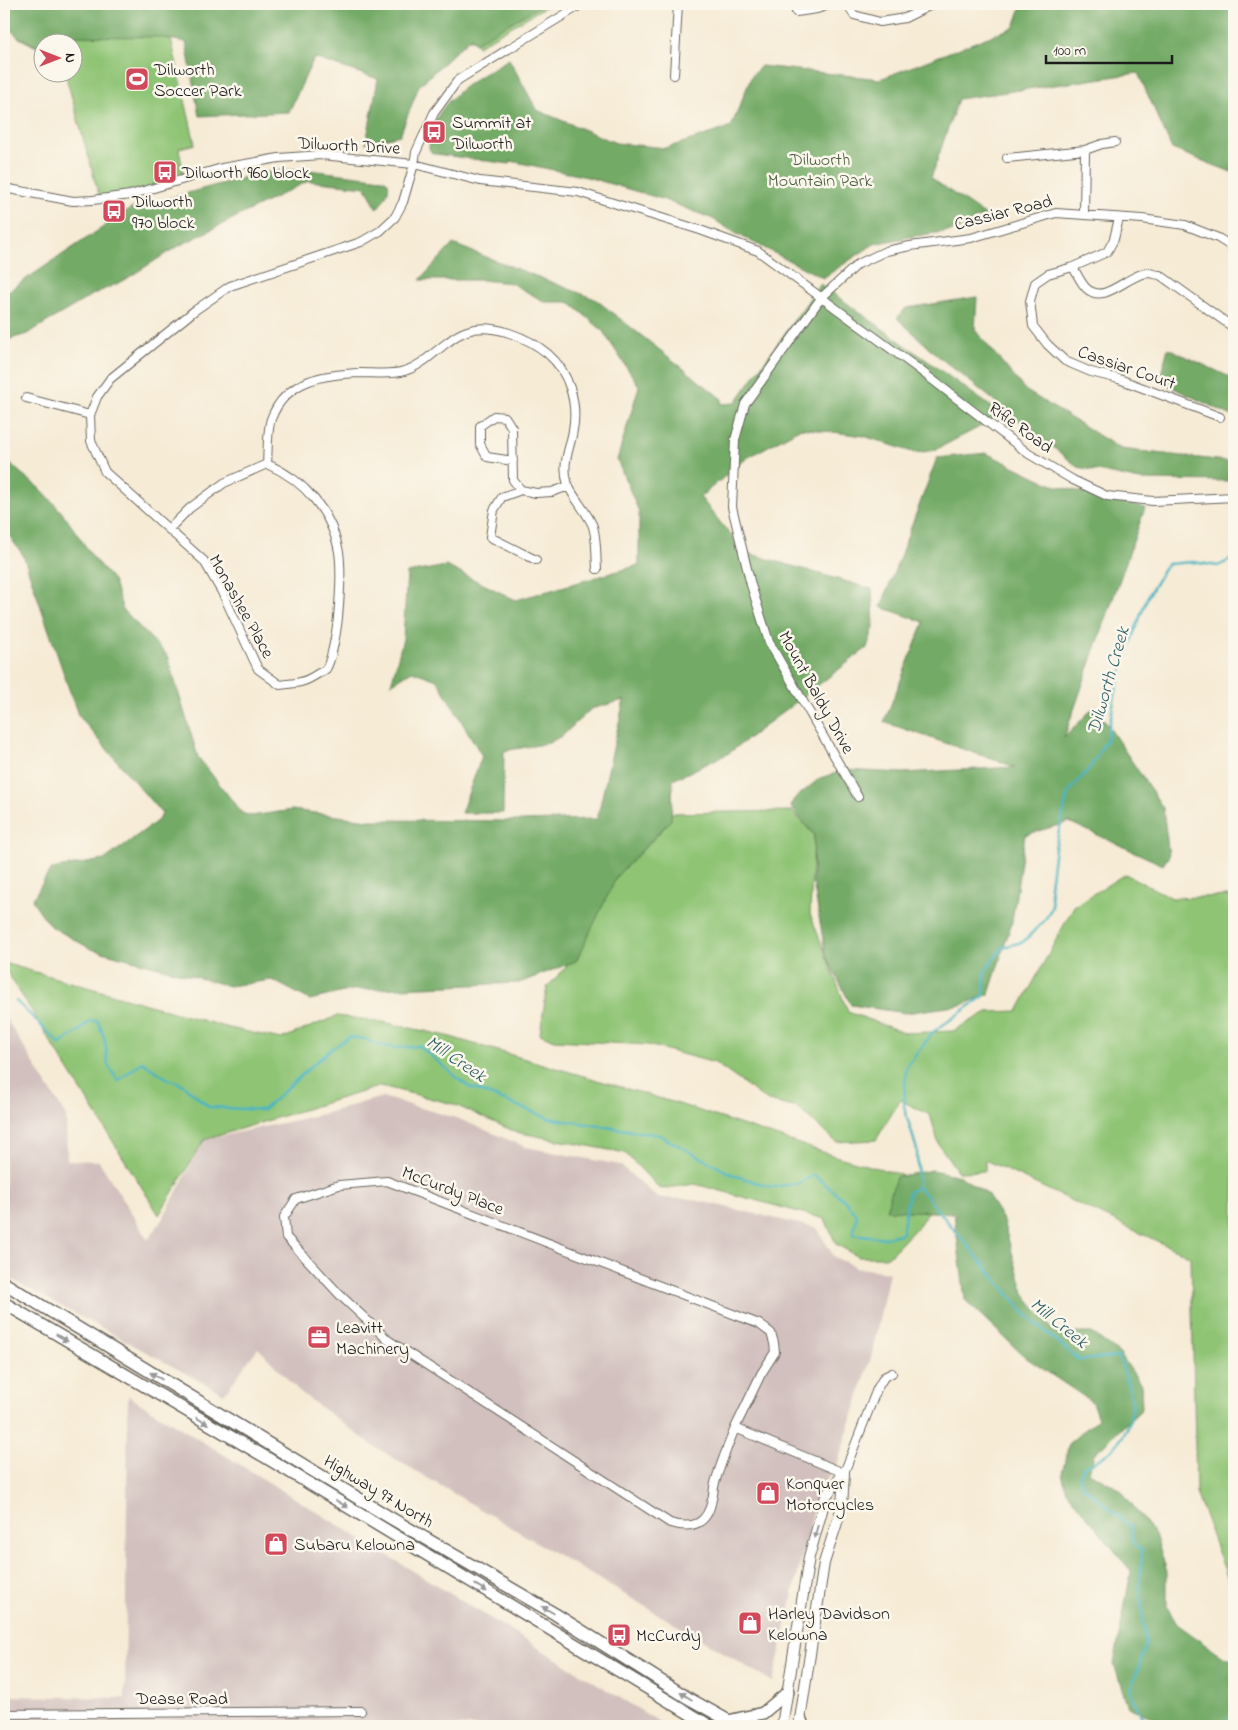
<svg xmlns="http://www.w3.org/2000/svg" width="1238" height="1730" font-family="'Indie Flower',sans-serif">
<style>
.industrial{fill:#d1c0bd}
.green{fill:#8fc475;stroke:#567048}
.forest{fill:#73aa66;stroke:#486341}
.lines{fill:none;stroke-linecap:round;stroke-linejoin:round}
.stream{stroke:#47b4c3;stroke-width:2.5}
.minor-casing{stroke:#68645d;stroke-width:10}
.major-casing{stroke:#68645d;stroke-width:12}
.highway-casing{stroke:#68645d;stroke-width:14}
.minor{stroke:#fff;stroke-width:8}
.major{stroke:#fff;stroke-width:10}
.highway{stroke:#fff;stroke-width:11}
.oneway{fill:#999}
.labels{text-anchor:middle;stroke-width:5;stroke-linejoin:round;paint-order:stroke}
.poi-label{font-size:18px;fill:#1c1c1c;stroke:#fbf7ec;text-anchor:start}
.street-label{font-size:18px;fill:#1c1c1c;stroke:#fbf7ec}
.park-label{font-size:18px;fill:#4a5f40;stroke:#fbf7ec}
.water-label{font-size:19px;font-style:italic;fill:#2f6067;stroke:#fbf7ec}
</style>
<rect width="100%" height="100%" fill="#fbf7ec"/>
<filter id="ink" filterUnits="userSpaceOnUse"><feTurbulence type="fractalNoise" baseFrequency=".02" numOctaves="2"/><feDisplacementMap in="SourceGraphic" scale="10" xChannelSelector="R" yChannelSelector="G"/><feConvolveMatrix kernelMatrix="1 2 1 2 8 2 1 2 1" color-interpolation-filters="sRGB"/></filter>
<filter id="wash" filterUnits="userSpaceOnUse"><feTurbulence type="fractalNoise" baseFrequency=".0096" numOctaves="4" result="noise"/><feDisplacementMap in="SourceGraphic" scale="20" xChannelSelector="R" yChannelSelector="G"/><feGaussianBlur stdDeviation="1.12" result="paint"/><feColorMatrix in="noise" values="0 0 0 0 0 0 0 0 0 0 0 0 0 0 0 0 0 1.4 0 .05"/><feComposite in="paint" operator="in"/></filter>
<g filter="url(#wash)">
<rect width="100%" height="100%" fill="#f6ebd5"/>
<path class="industrial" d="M4,1015L66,1116L67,1160L99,1161L148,1240L162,1220L204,1140L323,1114L382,1097L459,1119L526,1147L620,1165L658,1198L690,1199L817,1228L834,1257L858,1268L889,1272L872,1354L838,1462L818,1493L796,1581L773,1682L375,1447L301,1393L258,1348L224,1394L5,1276Z
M128,1396L666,1726H4V1696L125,1698Z"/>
<path class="green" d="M4,4H550L478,46L474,40L171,39L195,144L179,148L184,179L100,199L65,73L72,72V42H42V50L19,38L4,22Z
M792,811L814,835L810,914L848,1012L905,1033L953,1031L987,1012L1018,1011L1074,906L1125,874L1172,898L1234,896V1595L1196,1493L1191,1257L985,1160V1171L958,1172L939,1145L930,1115L900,1100L876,1140L836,1142L798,1108L768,1101L715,1063L648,1045L555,1040L540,1034L547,987L569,964L617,876L666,826L671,813Z
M4,963L229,1028L281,1039L337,1016L383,1022L447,1036L679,1104L835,1156L944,1187L919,1225L888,1257H859L836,1244L825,1219L695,1184L660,1189L625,1153L516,1132L453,1104L381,1086L204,1140L159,1215L4,967Z"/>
<path class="forest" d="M4,4H543L475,43L471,37L419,86L400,135L366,143L378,79L314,58L289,112L199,116L186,42L157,37L53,36L54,42H42V49L16,35L4,23Z
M1022,4H1234V173L1172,149L1138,73L958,99L931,178L986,216L975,219L957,230L915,236L874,244L823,278L735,233L713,219L662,199L587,177L511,161L510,164L435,154L431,152L429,148C431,101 473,80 509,59L537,110L616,143L666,148L731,127L752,75L761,66L880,79L1014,27Z
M301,169L383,179L388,182C391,192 382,202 377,209L366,187L308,181L175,248L123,281L94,294L27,334L4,341V294L130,209L260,173Z
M453,244L595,299L722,399L721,404L735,403L820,284L1003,415L935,450L915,453L864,436L801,428L747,458L700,497L744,552L872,589L874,627L867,648L729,753L673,780L671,820L617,876L576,961L519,983L352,990L310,1000L272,980L229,986L91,949L50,926L32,900L51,869L104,860L157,821L163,813H161L78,715L23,555L4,529V459L45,493L64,515L95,560L113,580L123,610L167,655L198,757L242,813L251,816L292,810L369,820L520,821L597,819L624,700L591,709L563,735L549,743L504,751L503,813H461L482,756L437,680L412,671L391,684L403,639L407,573L446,566L516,600L639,565V512L617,460L639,386L602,330L569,302H545L511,283L481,280H420Z
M977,297L975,330L1025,390L1121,449L1234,462V481L1140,480L1078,467L939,357L897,318L906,308Z
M1168,348L1234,379V417L1159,381Z
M986,453L1053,485L1145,508L1064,738L1095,706L1163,808L1169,856L1163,865L1069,822L1025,835L1012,922L989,994L962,1005L905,1013L851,1005L826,956L813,882L814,835L791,807L793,800L820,778L846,770L903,773L1015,767L884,722L924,622L881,607L937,458Z
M932,1170L960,1176L987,1194L1002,1218L1024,1293L1055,1333H1092L1119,1353L1141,1384L1142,1409L1094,1454L1089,1472L1120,1489L1155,1534L1167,1572V1607L1177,1624L1222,1656L1234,1661V1726L1170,1725L1128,1707L1114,1664L1131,1571L1067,1492L1062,1473L1069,1443L1098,1419L1092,1402L1025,1357L965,1300L954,1213L886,1210L896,1177Z"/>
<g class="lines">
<path class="stream" d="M16,1001L60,1044L79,1031L90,1021H98L105,1041L108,1065L118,1081L142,1062L168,1079L182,1084L209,1107L263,1110L327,1052L349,1037L365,1039L375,1044L395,1048L419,1046L467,1086L548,1118L659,1135L733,1175L771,1187L798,1184L814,1175L844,1200L857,1215L853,1234L885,1238L902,1233L909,1192L918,1187L929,1199
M918,1187L917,1150L904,1107L906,1068L933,1032L984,996L985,971L1003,947L1023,942L1045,920L1052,907L1050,886L1055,848L1068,793L1092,765L1107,738L1115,695L1126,655L1147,598L1167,564L1193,562L1218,566L1234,558
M931,1202L1028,1317L1079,1360L1119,1357C1123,1370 1134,1397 1132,1410C1128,1439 1109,1457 1083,1467L1080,1476L1082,1485L1131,1527C1132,1537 1131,1547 1142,1550L1140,1580L1141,1600L1146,1646L1132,1686L1131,1694L1141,1715L1153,1726
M1194,1726L1225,1723L1234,1715"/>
</g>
</g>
<g filter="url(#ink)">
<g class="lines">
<g class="minor-casing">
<path id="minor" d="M847,4L854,15L880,22L905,18L933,4
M796,12L817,9L832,4
M674,75L678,4
M1085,150L1102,144L1115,142
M1007,158L1085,150L1084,214
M4,188L73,201L93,200L130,195L222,168L279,158L321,155L414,164L480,181L578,192L700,230L758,251L917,368L1029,454L1073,480L1107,496L1153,501L1234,497
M1119,218L1114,239L1107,252L1073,267C1077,274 1081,283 1086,288C1105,306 1127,274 1148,273C1152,273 1156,275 1160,275L1234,328
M1073,267L1048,274L1035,283L1030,301L1033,326L1047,344L1065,361L1091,372L1119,379L1220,417
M26,398L90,415
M513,461L487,457L480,444V426L494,416L505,417L512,428L513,480L521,490L536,493L552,492L569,486
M267,464C268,452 267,431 271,419C286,379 325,374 362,373C374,373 393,375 404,371C420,367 434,352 448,342C453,338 461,333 467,331C492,322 529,338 548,354C569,372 578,403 573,430C570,450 561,463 568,485C573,497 586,511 592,524C597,535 596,556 597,569
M521,490L502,497L494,510L490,537L536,560
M169,529L190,508L224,483L267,464C304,480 332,512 339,552C342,573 340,596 338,617C337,628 332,660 326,669C324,671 321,672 319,673C304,683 298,683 280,685L258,669L223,594L204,561L105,472L91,441L90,415L97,397L110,379L194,311L230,286L361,242L380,231L395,217L403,202L414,164L416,152L434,113L458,80L577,7L580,4
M858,797L769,642L751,585L732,507L735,440L745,404L821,298L858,264L886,251L910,246L971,238L1056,213L1142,219L1185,225L1218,238L1234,248
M735,1428C728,1446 720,1465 715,1483C713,1488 714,1494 712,1499C708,1523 694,1530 670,1523L388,1340L340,1295L286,1237L284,1217L296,1199L339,1185L387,1181L759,1324L771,1333L774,1343L775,1352L761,1374L735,1428L844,1473L877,1389L884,1377L892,1373
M4,1714L361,1711"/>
</g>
<g class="major-casing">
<path id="major" d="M782,1726L809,1557L826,1496L844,1473
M799,1726L824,1563L842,1507L844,1473"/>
</g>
<g class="highway-casing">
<path id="highway" d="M4,1283L389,1517L555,1614L688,1698L738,1726
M4,1303L267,1458L710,1726
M801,1720L803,1726
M728,1721L763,1713L788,1692"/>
</g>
<use href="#minor" class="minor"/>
<use href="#major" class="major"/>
<use href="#highway" class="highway"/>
</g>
<defs><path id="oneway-solid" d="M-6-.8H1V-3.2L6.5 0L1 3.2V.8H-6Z" transform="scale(1.25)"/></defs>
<g class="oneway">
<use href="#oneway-solid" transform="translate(62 1338) rotate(31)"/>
<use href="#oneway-solid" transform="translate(156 1376) rotate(-149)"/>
<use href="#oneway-solid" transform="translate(202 1421) rotate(30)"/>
<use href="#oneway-solid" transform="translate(342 1504) rotate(31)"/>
<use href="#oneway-solid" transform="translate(816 1532) rotate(105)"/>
<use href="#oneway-solid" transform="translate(481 1588) rotate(31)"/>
<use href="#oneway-solid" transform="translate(548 1610) rotate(-150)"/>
<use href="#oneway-solid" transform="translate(686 1696) rotate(-148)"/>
</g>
</g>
<defs>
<g id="stadium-square" transform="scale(1.25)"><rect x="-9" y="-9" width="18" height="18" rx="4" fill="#d1495b" stroke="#fbf7ec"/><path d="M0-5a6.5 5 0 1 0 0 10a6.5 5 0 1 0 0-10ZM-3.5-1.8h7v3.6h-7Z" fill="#fff"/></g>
<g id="bus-square" transform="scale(1.25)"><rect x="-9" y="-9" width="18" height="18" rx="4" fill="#d1495b" stroke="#fbf7ec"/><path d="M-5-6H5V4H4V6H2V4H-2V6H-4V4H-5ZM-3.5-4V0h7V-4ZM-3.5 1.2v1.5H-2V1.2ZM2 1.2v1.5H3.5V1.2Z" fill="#fff"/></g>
<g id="office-square" transform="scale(1.25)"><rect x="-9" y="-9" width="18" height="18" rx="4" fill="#d1495b" stroke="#fbf7ec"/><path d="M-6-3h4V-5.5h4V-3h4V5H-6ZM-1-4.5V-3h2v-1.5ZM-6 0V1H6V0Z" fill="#fff"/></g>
<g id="shop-square" transform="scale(1.25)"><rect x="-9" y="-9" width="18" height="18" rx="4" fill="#d1495b" stroke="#fbf7ec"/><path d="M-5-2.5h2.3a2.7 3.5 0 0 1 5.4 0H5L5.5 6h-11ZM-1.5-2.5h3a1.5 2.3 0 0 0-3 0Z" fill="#fff"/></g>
</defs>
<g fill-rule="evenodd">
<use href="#stadium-square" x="137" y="79"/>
<use href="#bus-square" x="434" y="132"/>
<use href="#bus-square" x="165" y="172"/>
<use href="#bus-square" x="114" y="211"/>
<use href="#office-square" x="319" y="1337"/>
<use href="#shop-square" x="768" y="1493"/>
<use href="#shop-square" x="276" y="1544"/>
<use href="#shop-square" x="750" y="1623"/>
<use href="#bus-square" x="619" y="1635"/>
</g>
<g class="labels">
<g class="poi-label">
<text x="154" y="75">Dilworth<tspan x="154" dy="21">Soccer Park</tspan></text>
<text x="452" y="128">Summit at<tspan x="452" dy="21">Dilworth</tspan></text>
<text x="182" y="178">Dilworth 960 block</text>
<text x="132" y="207">Dilworth<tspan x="132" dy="21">970 block</tspan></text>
<text x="336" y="1333">Leavitt<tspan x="336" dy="21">Machinery</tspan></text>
<text x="786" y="1489">Konquer<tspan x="786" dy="21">Motorcycles</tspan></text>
<text x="294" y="1550">Subaru Kelowna</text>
<text x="768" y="1619">Harley Davidson<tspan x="768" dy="21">Kelowna</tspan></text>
<text x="636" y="1641">McCurdy</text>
</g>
<g class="street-label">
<text transform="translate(349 145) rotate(3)" y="6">Dilworth Drive</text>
<text transform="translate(1003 212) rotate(-14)" y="6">Cassiar Road</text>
<text transform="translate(1127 367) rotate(19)" y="6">Cassiar Court</text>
<text transform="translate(1021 427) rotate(36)" y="6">Rifle Road</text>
<text transform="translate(242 606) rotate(61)" y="6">Monashee Place</text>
<text transform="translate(817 692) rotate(61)" y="6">Mount Baldy Drive</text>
<text transform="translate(453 1190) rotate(21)" y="6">McCurdy Place</text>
<text transform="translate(379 1491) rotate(31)" y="6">Highway 97 North</text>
<text x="182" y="1704">Dease Road</text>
</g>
<g class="park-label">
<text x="820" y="165">Dilworth<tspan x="820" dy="21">Mountain Park</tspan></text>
</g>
<g class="water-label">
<text transform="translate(1107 680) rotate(-74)" y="7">Dilworth Creek</text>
<text transform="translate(457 1058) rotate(34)" y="7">Mill Creek</text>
<text transform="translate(1060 1322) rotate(39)" y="7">Mill Creek</text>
</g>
</g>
<rect width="1238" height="1730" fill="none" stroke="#fbf7ec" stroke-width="20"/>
<g transform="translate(58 58) rotate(90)"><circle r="24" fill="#fbf7ec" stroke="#a29f99"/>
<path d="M0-4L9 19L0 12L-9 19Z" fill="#d1495b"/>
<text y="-8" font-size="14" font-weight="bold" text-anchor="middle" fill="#1c1c1c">N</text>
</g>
<path d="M1046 55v8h126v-8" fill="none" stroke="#1c1c1c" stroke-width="2.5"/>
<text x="1053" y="55" font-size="15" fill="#1c1c1c" stroke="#fbf7ec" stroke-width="4" paint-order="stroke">100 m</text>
</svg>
